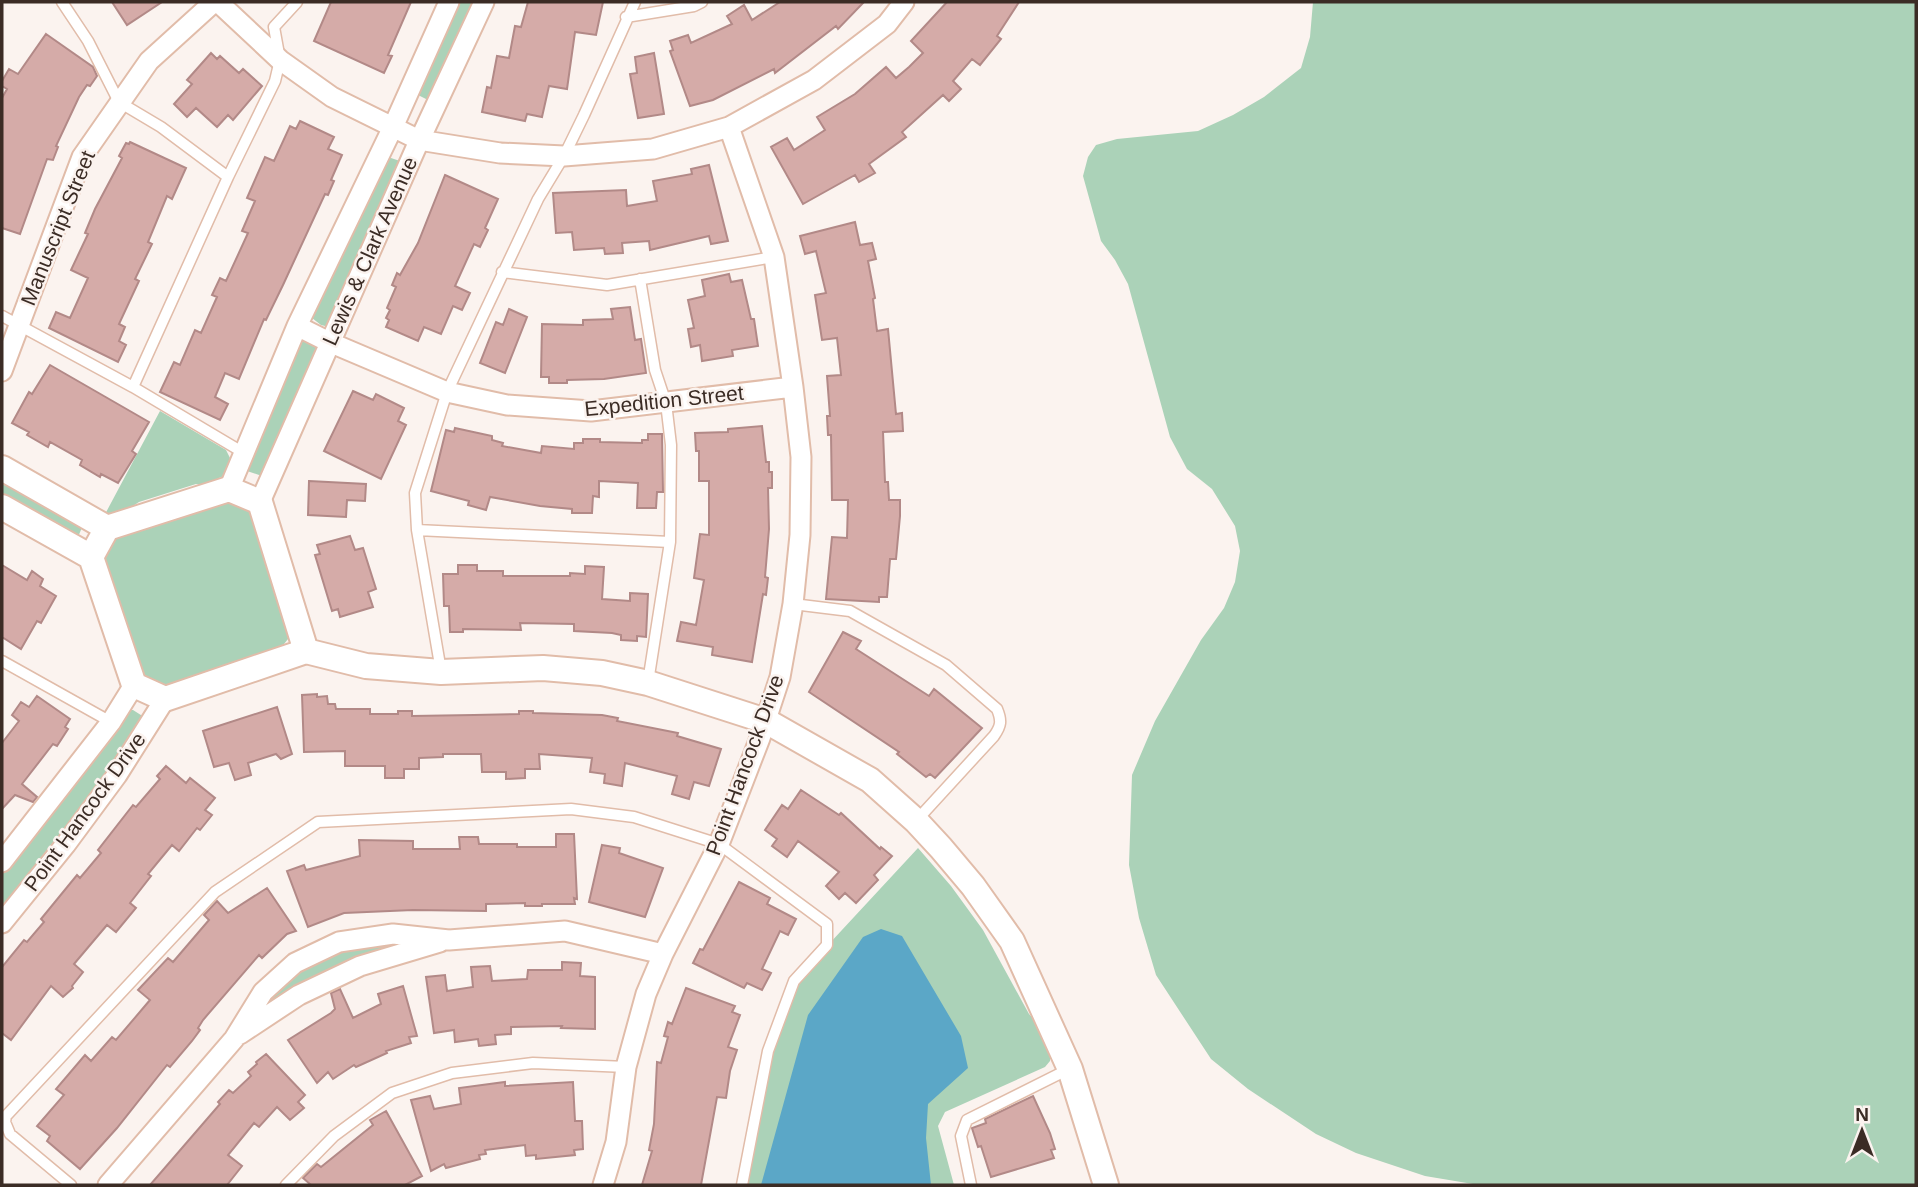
<svg xmlns="http://www.w3.org/2000/svg" width="1918" height="1187" font-family="Arial,sans-serif">
<style>
.green{fill:#abd2b8}
.water{fill:#5ba7c7}
.building{fill:#d5aba8;stroke:#b28987;stroke-width:2}
.lines{fill:none;stroke-linecap:round;stroke-linejoin:round}
.service-casing{stroke:#e1bca9;stroke-width:13}
.minor-casing{stroke:#e1bca9;stroke-width:23}
.tertiary-casing{stroke:#e1bca9;stroke-width:28}
.service{stroke:#fff;stroke-width:10}
.minor{stroke:#fff;stroke-width:19}
.tertiary{stroke:#fff;stroke-width:24}
.labels{text-anchor:middle;stroke-width:5;stroke-linejoin:round;paint-order:stroke}
.street-label{font-size:21px;fill:#3b2c25;stroke:#fbf3ef}
</style>
<rect width="100%" height="100%" fill="#fbf3ef"/>
<path class="green" d="M457,2H482L430,101L418,95L417,91Z
M1313,2H1916V1185H1479L1425,1176L1356,1153L1316,1134L1248,1089L1211,1059L1156,975L1139,918L1129,865L1132,775L1155,721L1201,640L1224,608L1235,582L1240,551L1235,526L1212,489L1187,469L1170,437L1128,284L1115,260L1101,241L1083,176L1088,157L1096,145L1117,139L1198,131L1233,115L1264,97L1301,68L1310,37Z
M388,157L400,161L329,327L321,325L312,318L314,313Z
M305,339L322,346L262,476L247,471L301,342Z
M160,411L226,450L230,458L226,475L203,485L196,484L139,502L127,510L103,518Z
M2,473L83,525L78,537L2,501Z
M227,500L251,508L290,631L288,639L280,649L168,686L159,687L144,679L104,564L103,555L114,538Z
M126,710H133L144,717L121,759L2,910V872L50,814Z
M918,848L951,886L983,930L1029,1014L1040,1026L1050,1050V1061L1045,1067L945,1112L938,1126L954,1185H743L772,1049L796,985L816,958Z
M410,942L251,1022L258,1005L293,973L336,951Z"/>
<path class="water" d="M881,929L902,936L961,1036L968,1068L928,1104L926,1138L931,1185H761L808,1015L863,937Z"/>
<path class="building" d="M112,2H162L127,25Z
M331,2H411L388,55L392,56L384,73L314,41Z
M528,2H603L596,35L575,32L567,89L549,86L542,117L527,114L525,121L482,112L487,87L491,88L497,56L509,58L515,26L521,27Z
M780,2H864L838,29L836,26L775,73L774,69L713,100L690,106L670,51L673,50L670,41L688,35L691,43L732,24L727,16L744,5L752,20Z
M947,2H1019L997,36L1001,39L980,65L972,59L953,81L961,89L949,101L943,95L902,132L906,137L869,164L875,173L859,182L855,175L803,204L771,147L787,138L794,150L825,130L817,117L855,94L886,67L896,78L909,67L923,53L911,41Z
M46,34L93,67L97,76L90,86L87,85L79,97L56,146L58,147L53,160L47,159L20,234L2,228V98L7,89L2,86V81L9,69L18,74Z
M211,53L217,59L220,56L239,73L243,69L262,86L233,120L228,115L217,127L196,108L187,117L174,104L192,84L187,80Z
M654,53L664,114L638,118L630,74L637,73L635,57Z
M300,121L334,137L328,149L342,155L331,180L334,181L328,195L325,194L283,285L266,320L264,319L239,379L225,373L215,397L228,404L220,420L160,392L174,362L180,365L195,330L201,333L217,297L212,295L220,278L226,281L248,233L242,231L255,201L247,198L265,157L274,161L290,126L296,129Z
M130,142L186,168L172,199L167,196L148,242L152,244L135,279L139,281L119,324L125,327L119,341L126,345L118,362L49,328L56,312L70,318L88,278L71,270L88,234L85,233L95,209L122,158L119,156L126,143L129,144Z
M709,165L728,241L711,244L709,236L650,250L649,241L622,243L623,253L605,254L604,248L574,250L572,232L556,233L553,193L626,190L627,206L657,201L653,181L692,174L691,169Z
M445,175L498,199L485,228L488,230L480,247L474,244L455,286L470,293L462,310L453,306L441,334L424,327L418,341L386,327L389,320L386,318L390,310L387,308L396,287L392,285L397,273L400,275L418,243Z
M855,222L860,245L872,243L876,259L868,261L875,298L873,299L877,331L888,329L896,414L902,413L903,431L883,432L885,482H888L889,500H900V516L896,559H890L887,597H879V602L826,599L832,537L847,538L848,500H832L831,435H828L827,416H830L827,376L841,375L837,338L822,340L815,295L826,293L816,251L805,254L800,236Z
M729,274L731,282L742,280L751,319H754L758,346L732,350L733,356L702,361L700,345L691,347L688,329L694,328L688,300L705,296L702,280Z
M630,307L635,340L641,339L646,373L604,379L567,380V383H549V377H541L542,324L583,325V320L613,319L611,309Z
M509,309L527,317L505,373L480,363L496,322L503,325Z
M50,365L149,422L132,451L136,454L118,483L101,474L100,477L80,465L82,460L50,442L48,447L27,435L29,432L12,423L29,392L32,394Z
M353,391L373,400L376,394L404,408L398,421L406,425L381,479L324,451Z
M762,426L766,462H769V472H772V488H768L769,529L765,577L768,578L766,595L763,594L752,662L712,655L713,647L677,641L681,622L696,625L704,580L694,578L700,534L709,535V481H699V451H696L695,433L728,432V429Z
M455,428L492,436V440L503,443L502,446L541,453L542,446L574,449V443H583V439H600V442L642,443V440H648V434H662L663,492H657L656,508H637L638,483L599,481V497L593,496L592,513H572V509L540,506L490,497L486,510L468,505L469,501L431,491L446,430L454,432Z
M309,481L366,484L365,501L347,500L346,517L308,515Z
M350,536L355,550L363,548L376,589L368,592L373,607L340,617L338,609L332,611L315,555L320,554L317,545Z
M2,565L27,580L32,571L43,579L40,586L56,596L41,623L37,621L21,649L2,637Z
M458,565H477V571H503V576H570V573L585,574V566L604,567L602,599L630,601V593L648,594L646,637L637,636V641L621,640V635L612,633L574,631V624L520,623L521,630L463,629V632H450L449,606H444L443,574H458Z
M843,632L861,641L856,649L929,696L934,689L982,728L935,778L930,774L926,777L897,754L899,752L809,692Z
M317,694V697L327,696L328,704H335L336,709H370V714H398V711H412V716L474,715L519,714V711H533V713L602,715L618,718L617,721L678,733L677,736L721,749L709,786L694,782L689,799L672,794L677,776L625,763L622,786L604,783L605,774L590,772L592,758L539,754L540,769H525V778L506,779V772H482L481,754H443V757L419,758V769H404V778H385V766H345V751L304,752L302,695Z
M37,696L70,719L65,727L68,729L57,746L53,744L22,784L37,797L33,802L15,795L2,809V743L19,721L12,715L21,702L29,707Z
M277,707L292,754L281,759L276,754L248,763L251,775L235,780L229,763L214,767L203,731Z
M166,766L186,783L190,778L215,798L205,810L212,815L200,830L197,828L179,851L172,845L148,874L151,876L130,903L136,908L116,932L107,925L74,964L83,972L72,986L73,988L63,997L51,986L11,1040L2,1033V967L24,940L27,942L44,922L41,919L77,875L80,878L101,853L98,850L133,805L136,807L160,779L157,776Z
M801,790L839,815L841,813L880,849L881,847L892,856L874,875L878,880L856,903L845,893L839,899L826,886L839,872L798,841L787,857L772,846L777,839L765,830L782,805L788,809Z
M556,834H574L577,899L574,898L575,904H542V906H525V903L486,904V911L413,910L344,913L308,927L287,871L304,865L306,870L360,856L359,840L413,841V849H460L459,837H478L479,844H517V847H556Z
M602,845L620,848L619,853L663,868L645,917L589,902Z
M739,882L770,898L767,904L796,919L788,935L780,931L762,969L771,973L762,990L747,983L744,988L693,963L700,949L703,950Z
M267,888L296,931L287,934L262,958L259,955L203,1020L198,1028L200,1030L192,1041L170,1067L167,1065L117,1128L80,1169L47,1141L50,1136L37,1126L64,1095L56,1089L85,1055L91,1061L112,1037L116,1040L150,1000L138,990L168,958L173,962L209,920L204,915L217,901L228,913Z
M562,962L581,963L580,976L595,977V1029L561,1028L562,1026L511,1027V1034L495,1035L496,1044L479,1046L478,1039L455,1042L454,1030L434,1033L426,977L445,975L447,991L473,987L471,967L490,966L492,981L527,979L528,970H562Z
M403,986L417,1036L409,1037L411,1043L386,1051L387,1053L356,1067L354,1065L333,1079L328,1072L317,1083L288,1040L331,1013L335,1009L331,993L340,989L353,1018L381,1004L378,994Z
M686,988L735,1006L732,1012L740,1015L728,1047L737,1050L730,1071L726,1098L717,1097L701,1185H642L652,1151L649,1150L654,1124L657,1062L661,1063L668,1037L664,1036L668,1022L672,1024Z
M266,1054L305,1095L298,1102L304,1108L290,1120L277,1107L259,1127L254,1123L228,1155L242,1166L227,1185H150L220,1104L218,1102L229,1090L233,1093L251,1076L248,1072L257,1064L256,1062Z
M505,1082V1086L573,1082L575,1121H582L583,1149L574,1150L575,1155L536,1159V1155L526,1156L525,1145L485,1150L486,1154L479,1155L480,1159L446,1168L444,1164L431,1171L411,1100L430,1096L434,1109L461,1104L459,1088Z
M1033,1096L1050,1133L1055,1149L1051,1150L1054,1158L991,1177L981,1146L978,1147L972,1128L986,1123L985,1119Z
M386,1111L422,1176L405,1185H311L303,1178L317,1164L321,1167L373,1125L370,1120Z"/>
<g class="lines">
<g class="service-casing">
<path id="service" d="M62,2L88,41L119,102L161,127L228,177
M626,17L694,6L702,2
M502,272L607,285L774,257
M640,279L655,370L666,403L671,445L670,542L648,682
M2,316L133,387L244,453
M133,387L228,177L275,81L280,60L274,27L297,2
M417,530L670,542
M793,604L850,611L946,665L997,709C1002,721 1001,726 994,736L916,821
M2,661L111,722
M441,671L417,530L415,493L447,392L538,199L564,156L584,115L635,2
M71,1185L10,1134L5,1122L6,1116L215,892L318,822L571,809L634,817L719,844L827,924V945L794,981L768,1051L742,1185
M286,1185L334,1136L392,1093L452,1073L533,1063L626,1067
M971,1185L961,1136L967,1120L1069,1069"/>
</g>
<g class="minor-casing">
<path id="minor" d="M218,2L280,60L332,97L419,140L500,153L564,156L653,149L729,127L814,80L887,24L904,2
M297,326L329,342L447,392L507,405L591,411L793,387
M2,371L82,157L149,61L214,2
M229,489L297,326L393,127L449,2
M260,502L415,150L484,2
M2,862L111,722L134,685
M2,923L66,844L117,775L165,699
M240,1034L299,995L360,966L440,942
M108,1185L234,1039L263,992L295,963L339,942L393,934L449,940L565,931L663,954
M603,1185L616,1142L626,1067L646,994L663,954L719,844L760,738L780,677L793,604L800,535L801,457L793,387L774,257L729,127"/>
</g>
<g class="tertiary-casing">
<path id="tertiary" d="M2,468L107,528
M229,489L260,502L306,651L165,699L134,685L91,557L107,528Z
M2,507L91,557
M306,651L366,666L441,672L543,668L602,673L648,683L766,721L870,780L916,821L941,848L973,886L1012,941L1070,1069L1106,1185"/>
</g>
<use href="#service" class="service"/>
<use href="#minor" class="minor"/>
<use href="#tertiary" class="tertiary"/>
</g>
<g class="labels">
<g class="street-label">
<text transform="translate(58 228) rotate(-68)" y="7">Manuscript Street</text>
<text transform="translate(370 251) rotate(-66)" y="7">Lewis &amp; Clark Avenue</text>
<text transform="translate(664 401) rotate(-6)" y="7">Expedition Street</text>
<text transform="translate(745 765) rotate(-70)" y="7">Point Hancock Drive</text>
<text transform="translate(85 812) rotate(-54)" y="7">Point Hancock Drive</text>
</g>
</g>
<rect width="1918" height="1187" fill="none" stroke="#3b2c25" stroke-width="7"/>
<g transform="translate(1862 1131)" stroke="#fbf3ef" stroke-width="5" paint-order="stroke">
<path d="M0-5L12 26L0 18L-12 26Z" fill="#3b2c25"/>
<text y="-10" font-size="19" font-weight="bold" text-anchor="middle" fill="#3b2c25">N</text>
</g>
</svg>
